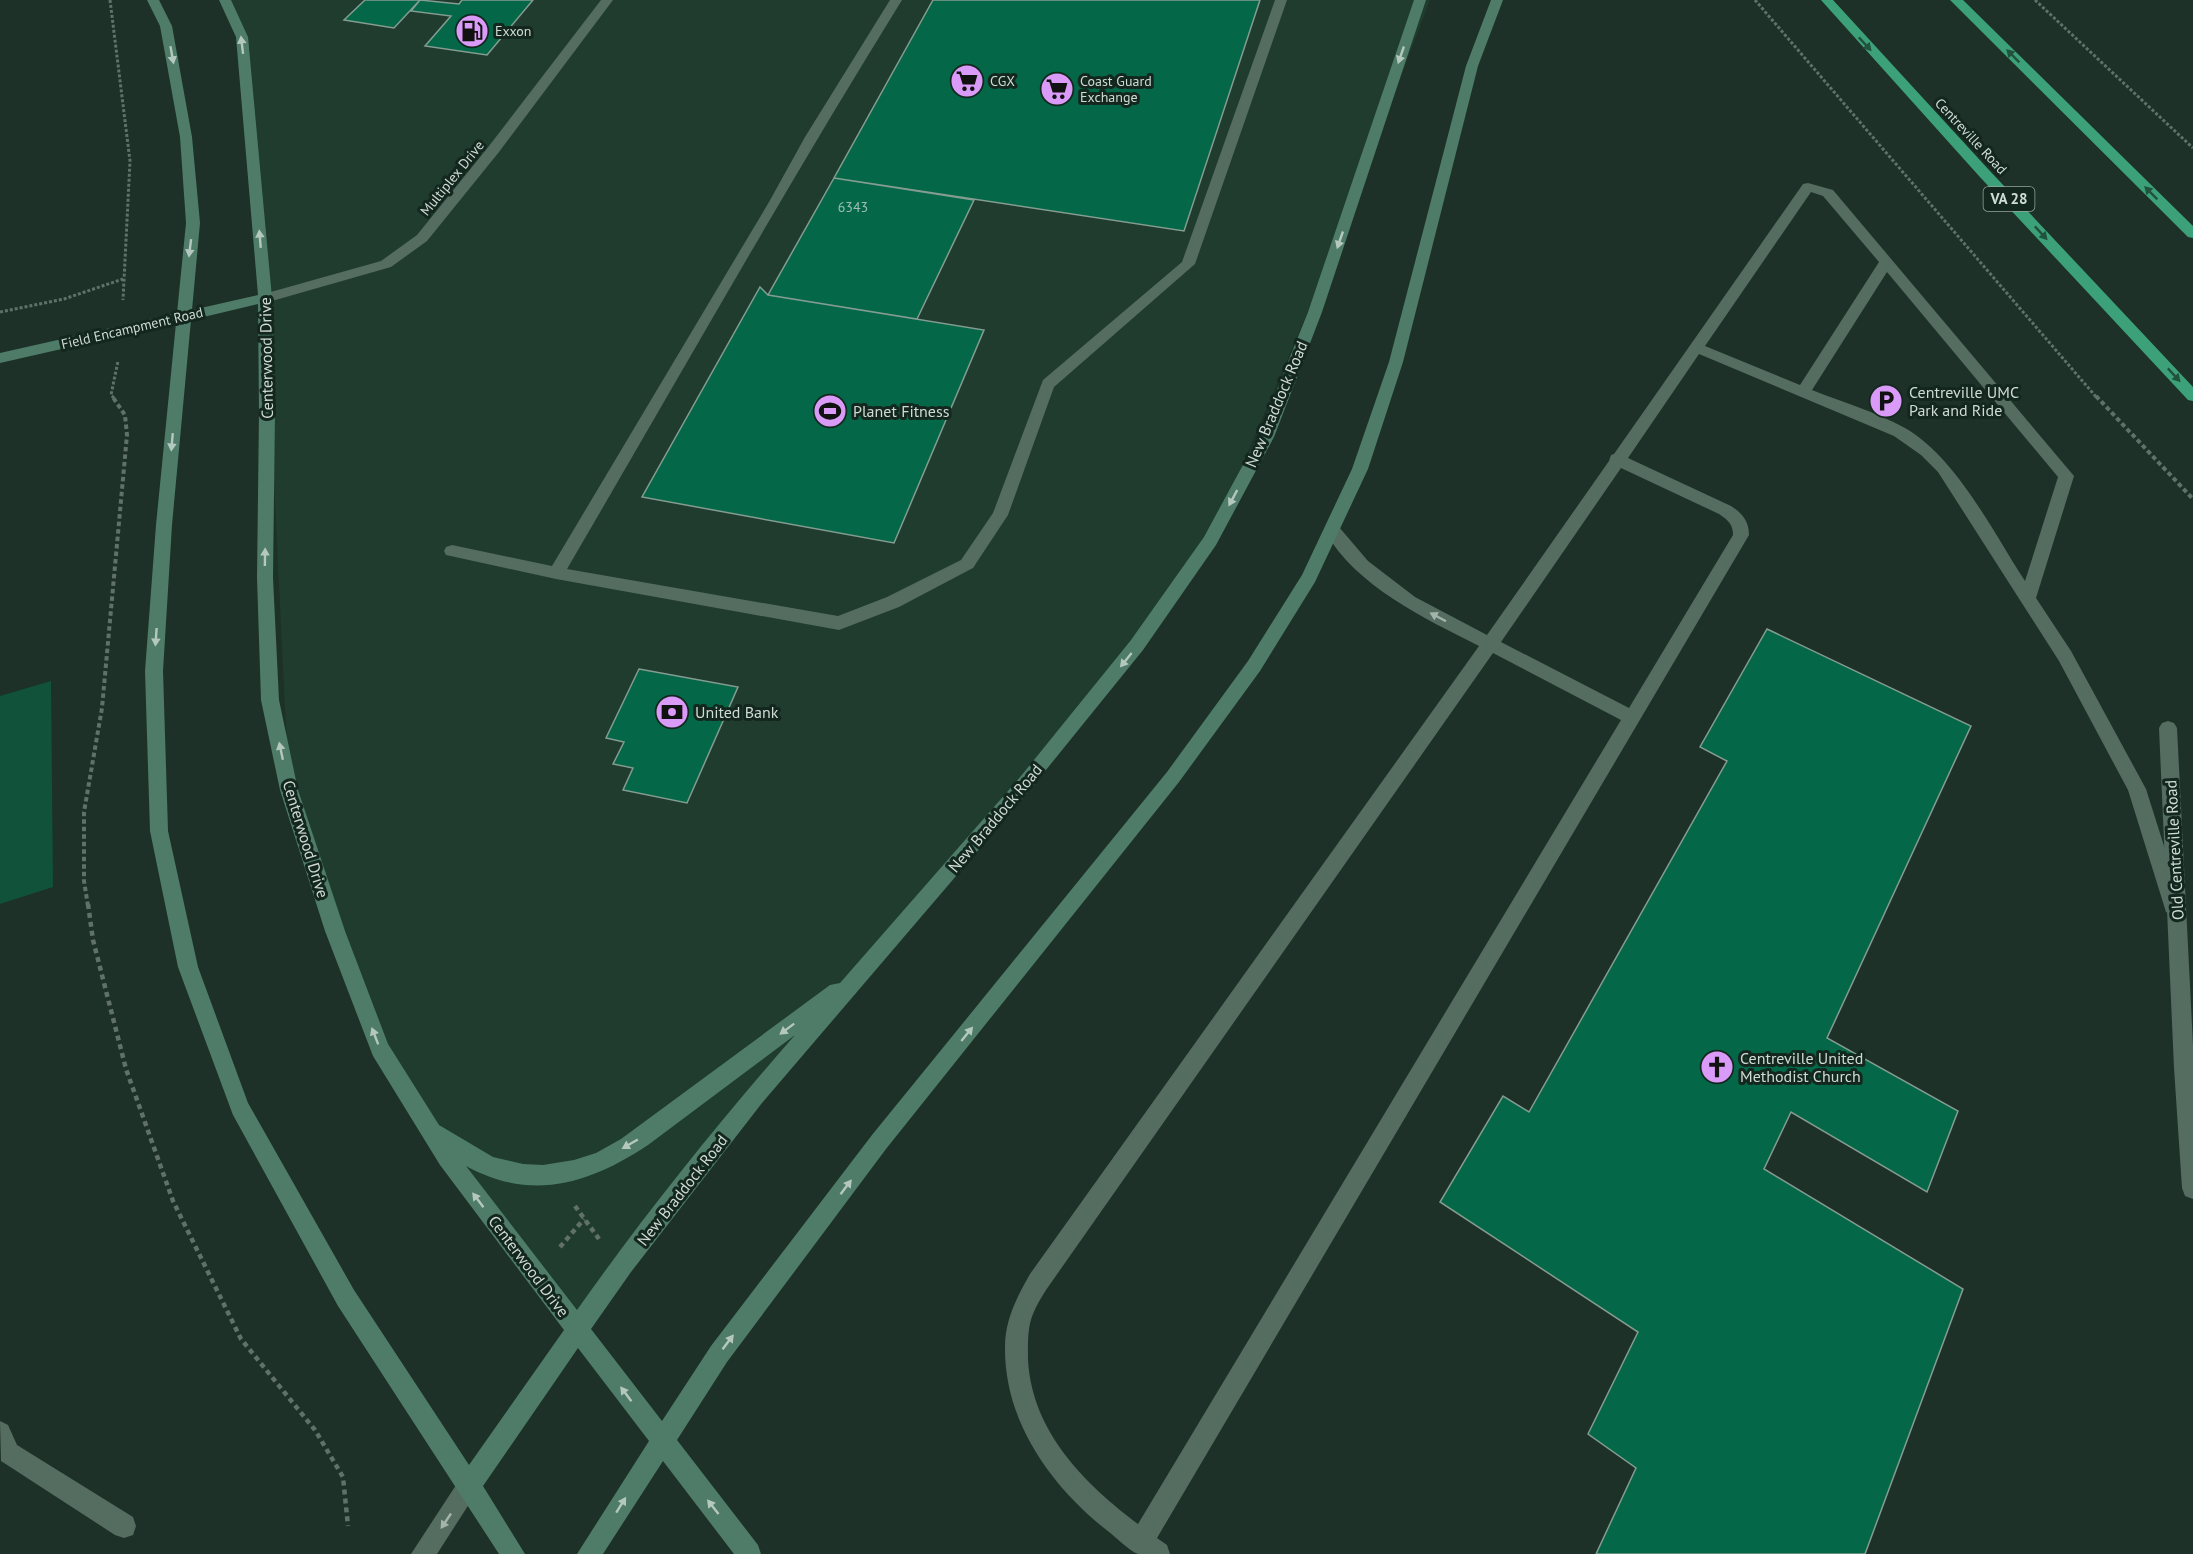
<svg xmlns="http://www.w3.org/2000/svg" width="2193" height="1554" font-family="'PT Sans',sans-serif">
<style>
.built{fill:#1f3c2f}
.green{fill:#10523a}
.building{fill:#046748;stroke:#859c91;stroke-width:1.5}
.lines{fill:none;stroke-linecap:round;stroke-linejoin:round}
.path-far2{stroke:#61716a;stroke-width:3;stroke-dasharray:3 2;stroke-linecap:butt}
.path-far1{stroke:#61716a;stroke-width:4;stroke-dasharray:4.5 3;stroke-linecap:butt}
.path{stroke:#61716a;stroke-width:4.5;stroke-dasharray:5 4;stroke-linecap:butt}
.lane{fill:#556c61;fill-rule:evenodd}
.street{fill:#556c61;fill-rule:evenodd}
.secondary{fill:#4e7c68;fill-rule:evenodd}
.highway{fill:#3ca179;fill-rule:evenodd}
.oneway{fill:#21523e}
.oneway2{fill:#b5c8bf}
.oneway3{fill:#a4b4ac}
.labels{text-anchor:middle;stroke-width:6;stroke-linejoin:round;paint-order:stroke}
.far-poi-label{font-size:14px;fill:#cfdbd5;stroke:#13271e;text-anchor:start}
.far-street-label{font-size:14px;fill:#cfdbd5;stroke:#13271e}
.number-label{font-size:14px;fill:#9cbeb2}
.shield{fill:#13271e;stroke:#97a59e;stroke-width:1.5}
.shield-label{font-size:15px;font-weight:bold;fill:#cfdbd5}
.street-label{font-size:16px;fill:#cfdbd5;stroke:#13271e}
.poi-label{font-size:16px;fill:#cfdbd5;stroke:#13271e;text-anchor:start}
</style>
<rect width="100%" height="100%" fill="#1d3128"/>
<path class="built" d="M225,0H1430L1346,222L1210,541L578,1330L380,1049L289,790L265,298L242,37Z"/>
<path class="green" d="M51,681L53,887L0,904V696Z"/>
<path class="building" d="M365,0H420L394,28L344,20Z
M420,0L459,4L462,0H533L487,55L425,46L451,16L411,11Z
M933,0H1260L1184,231L834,178Z
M834,178L974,200L917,319L768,295Z
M760,287L768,295L984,330L894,543L642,497Z
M1767,629L1971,726L1827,1038L1958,1111L1927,1192L1791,1112L1764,1169L1963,1289L1865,1554H1596L1636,1468L1588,1434L1638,1332L1440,1202L1503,1096L1529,1112L1727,761L1700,747Z
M639,669L738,687L687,803L623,790L633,768L613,764L624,742L606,738Z"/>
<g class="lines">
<path class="path-far2" d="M110,0L130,161L123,300
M1755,0L2097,398
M2035,0L2193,148
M0,312L64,299L123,279
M114,398L111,395L118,361"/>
<path class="path-far1" d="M2096,396L2193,499
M88,906L84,881V812L102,708L127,435L125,415L112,396"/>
<path class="path" d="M88,904L93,940L126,1069L173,1201L241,1339L315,1430L343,1477L348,1526
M575,1206L599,1239
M560,1247L584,1219"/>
<path class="lane" d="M890,0H902C786,187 678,379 567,569L838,616L887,597L961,560L993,513L1043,380L1182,262L1275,0H1287L1195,264L1054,387L1008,515L973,568L899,607L839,630L556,579L446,555L444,551L446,547L452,545L552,566L769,202L805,137Z
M1808,183L1833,190L2074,476L2036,598L2071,651L2146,789L2183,906L2180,912L2173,915L2166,912L2128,790L2059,661L1938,472L1921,455L1894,436L1699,354L1628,458L1731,506C1742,513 1749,521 1749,535L1157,1538L1167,1545L1170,1554C1161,1554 1146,1554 1138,1554C1128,1550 1117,1538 1109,1532C1052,1488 1004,1422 1005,1347C1005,1320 1017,1297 1030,1274L1479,646C1426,619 1355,586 1325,531L1327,527H1339L1368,561L1415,597L1487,635L1609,461L1611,455L1614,454L1803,184ZM1811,192L1823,196L1879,262L1800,385L1705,346ZM1887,272L2058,477L2025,581C1993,532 1956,457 1905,428C1876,412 1842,402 1812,390ZM1621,468L1719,514C1728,520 1733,524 1733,535L1629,708L1501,642ZM1493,653L1621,720L1138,1524C1085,1484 1032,1432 1028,1360C1028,1346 1027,1328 1033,1314C1036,1306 1041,1298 1046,1290Z"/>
<path class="street" d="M601,0H613L499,152L427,241L391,267L265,303L260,301L258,298L260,295L381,261L417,235L489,146Z
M2168,721L2174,723L2177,728L2193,1045V1199L2185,1196L2182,1188L2174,1068L2159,728L2162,723Z
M0,1421L8,1425L17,1445L133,1517L136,1526L133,1535L124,1538L115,1535L1,1461Z
M468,1475L476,1479L480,1487L437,1554H411L460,1479Z"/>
<path class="secondary" d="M147,0H159L172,26L192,137L200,223L192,310L258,295L236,37L219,0H231L248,37L272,298L275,412L273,578L279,700L298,790L345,931L388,1044L439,1125L493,1157L523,1164L543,1165L574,1160L596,1153L621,1139L830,985L840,983L1021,776L1131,640L1204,537L1258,437L1308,312L1414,0H1426L1322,312L1274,437L1216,545L1143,650L1033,786L762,1103L631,1272L591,1329L662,1421L711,1346L872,1135L1167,772L1248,661L1302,575L1352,469L1389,362L1466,66L1491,0H1503L1478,66L1403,362L1368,469L1315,582L1260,671L1179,782L886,1149L727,1362L677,1440L758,1545L761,1554H734L663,1461L603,1554H577L649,1441L578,1348L483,1486L525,1554H499L338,1306L233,1115L178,967L150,831L145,671L156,525L176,323L0,363V353L177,313L186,223L180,137L160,26ZM258,304L259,412L257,578L261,700L280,790L325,931L373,1056L440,1165L564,1330L469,1465L354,1290L248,1103L198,967L168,831L163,671L172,525L191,320ZM795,1035C718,1123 644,1215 577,1310L466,1166C532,1202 589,1184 648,1145Z"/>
<path class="highway" d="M1821,0H1833L1989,170L2193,387V401L2188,400L1979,176Z
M1950,0H1963L2193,226V238L2188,237Z"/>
</g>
<defs><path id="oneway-solid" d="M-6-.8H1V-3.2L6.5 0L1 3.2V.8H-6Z" transform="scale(1.5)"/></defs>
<g class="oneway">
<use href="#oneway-solid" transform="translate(1865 44) rotate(47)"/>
<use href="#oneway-solid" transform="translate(2013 56) rotate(-135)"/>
<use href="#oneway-solid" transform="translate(2151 193) rotate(-135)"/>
<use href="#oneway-solid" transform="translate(2041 233) rotate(47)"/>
<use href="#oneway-solid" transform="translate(2174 375) rotate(47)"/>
</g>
<g class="oneway2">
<use href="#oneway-solid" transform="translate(242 45) rotate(-97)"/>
<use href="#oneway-solid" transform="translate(172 55) rotate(80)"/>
<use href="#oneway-solid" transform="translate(1401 55) rotate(109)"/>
<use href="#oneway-solid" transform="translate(260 239) rotate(-95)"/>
<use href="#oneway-solid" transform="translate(1340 240) rotate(109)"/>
<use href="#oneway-solid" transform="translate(190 248) rotate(97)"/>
<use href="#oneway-solid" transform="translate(172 442) rotate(95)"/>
<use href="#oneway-solid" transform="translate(1233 498) rotate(118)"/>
<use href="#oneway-solid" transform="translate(265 557) rotate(-89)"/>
<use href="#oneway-solid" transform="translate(156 637) rotate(94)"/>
<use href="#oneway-solid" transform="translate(1126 660) rotate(129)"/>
<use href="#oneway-solid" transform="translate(281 751) rotate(-102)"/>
<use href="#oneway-solid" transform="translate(787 1029) rotate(143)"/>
<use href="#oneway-solid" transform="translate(967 1034) rotate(-51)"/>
<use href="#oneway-solid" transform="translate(375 1036) rotate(-111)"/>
<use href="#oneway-solid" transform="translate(630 1144) rotate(150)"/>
<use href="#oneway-solid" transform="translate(846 1187) rotate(-53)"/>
<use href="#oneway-solid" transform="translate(478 1200) rotate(-127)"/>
<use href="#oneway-solid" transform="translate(728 1342) rotate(-53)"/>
<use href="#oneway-solid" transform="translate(626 1394) rotate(-127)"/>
<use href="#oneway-solid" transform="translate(621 1505) rotate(-58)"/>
<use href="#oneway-solid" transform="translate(713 1507) rotate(-128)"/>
</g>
<g class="oneway3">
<use href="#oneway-solid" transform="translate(1438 617) rotate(-152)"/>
<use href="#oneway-solid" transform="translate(446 1521) rotate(124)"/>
</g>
<defs>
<g id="fuel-disc" transform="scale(1.725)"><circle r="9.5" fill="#d99af8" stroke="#13271e"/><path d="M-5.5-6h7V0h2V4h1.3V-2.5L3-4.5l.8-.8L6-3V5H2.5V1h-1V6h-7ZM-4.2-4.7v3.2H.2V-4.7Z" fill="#111"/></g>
<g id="supermarket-disc" transform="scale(1.725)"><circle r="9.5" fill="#d99af8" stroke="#13271e"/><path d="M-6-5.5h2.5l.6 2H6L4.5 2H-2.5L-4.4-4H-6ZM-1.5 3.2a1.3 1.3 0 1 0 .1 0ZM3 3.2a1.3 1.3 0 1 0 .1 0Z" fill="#111"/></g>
<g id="parking-disc" transform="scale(1.725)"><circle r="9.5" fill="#d99af8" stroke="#13271e"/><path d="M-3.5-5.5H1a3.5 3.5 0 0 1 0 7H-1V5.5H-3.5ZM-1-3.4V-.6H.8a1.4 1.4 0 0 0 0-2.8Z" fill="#111"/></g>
<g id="stadium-disc" transform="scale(1.725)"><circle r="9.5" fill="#d99af8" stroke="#13271e"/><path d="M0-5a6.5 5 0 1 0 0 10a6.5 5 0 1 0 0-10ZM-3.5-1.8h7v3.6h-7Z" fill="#111"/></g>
<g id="bank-disc" transform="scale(1.725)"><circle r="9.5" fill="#d99af8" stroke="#13271e"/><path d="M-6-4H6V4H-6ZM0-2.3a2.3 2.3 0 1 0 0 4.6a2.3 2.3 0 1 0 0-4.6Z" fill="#111"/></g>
<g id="church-disc" transform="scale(1.725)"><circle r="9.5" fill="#d99af8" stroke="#13271e"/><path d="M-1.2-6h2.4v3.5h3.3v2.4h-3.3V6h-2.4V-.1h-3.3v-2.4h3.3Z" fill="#111"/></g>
</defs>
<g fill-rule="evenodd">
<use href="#fuel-disc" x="472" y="31"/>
<use href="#supermarket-disc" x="967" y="81"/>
<use href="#supermarket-disc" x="1057" y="89"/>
<use href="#parking-disc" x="1886" y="401"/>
<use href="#stadium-disc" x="830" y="411"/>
<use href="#bank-disc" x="672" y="712"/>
<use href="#church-disc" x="1717" y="1067"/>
</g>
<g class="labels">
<g class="far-poi-label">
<text x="495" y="36">Exxon</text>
<text x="990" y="86">CGX</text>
<text x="1080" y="86">Coast Guard<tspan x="1080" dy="16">Exchange</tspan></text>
</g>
<g class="far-street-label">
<text transform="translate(1971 136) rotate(47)" y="5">Centreville Road</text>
<text transform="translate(452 178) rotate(-51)" y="5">Multiplex Drive</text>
<text transform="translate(132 328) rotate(-13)" y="5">Field Encampment Road</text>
</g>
<g class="number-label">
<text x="853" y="212">6343</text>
</g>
<rect class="shield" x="1983.5" y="187" width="51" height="24" rx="4.5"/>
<g class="shield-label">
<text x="2009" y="204">VA 28</text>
</g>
<g class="street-label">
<text transform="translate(266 358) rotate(-91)" y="6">Centerwood Drive</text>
<text transform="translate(1276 404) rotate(-67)" y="6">New Braddock Road</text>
<text transform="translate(995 818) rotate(-50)" y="6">New Braddock Road</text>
<text transform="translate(306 839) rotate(73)" y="6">Centerwood Drive</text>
<text transform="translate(2174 850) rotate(-93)" y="6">Old Centreville Road</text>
<text transform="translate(682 1190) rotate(-52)" y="6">New Braddock Road</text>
<text transform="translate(529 1266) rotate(53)" y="6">Centerwood Drive</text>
</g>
<g class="poi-label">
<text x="1909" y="398">Centreville UMC<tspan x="1909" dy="18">Park and Ride</tspan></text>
<text x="853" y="417">Planet Fitness</text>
<text x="695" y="718">United Bank</text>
<text x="1740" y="1064">Centreville United<tspan x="1740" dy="18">Methodist Church</tspan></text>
</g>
</g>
</svg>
